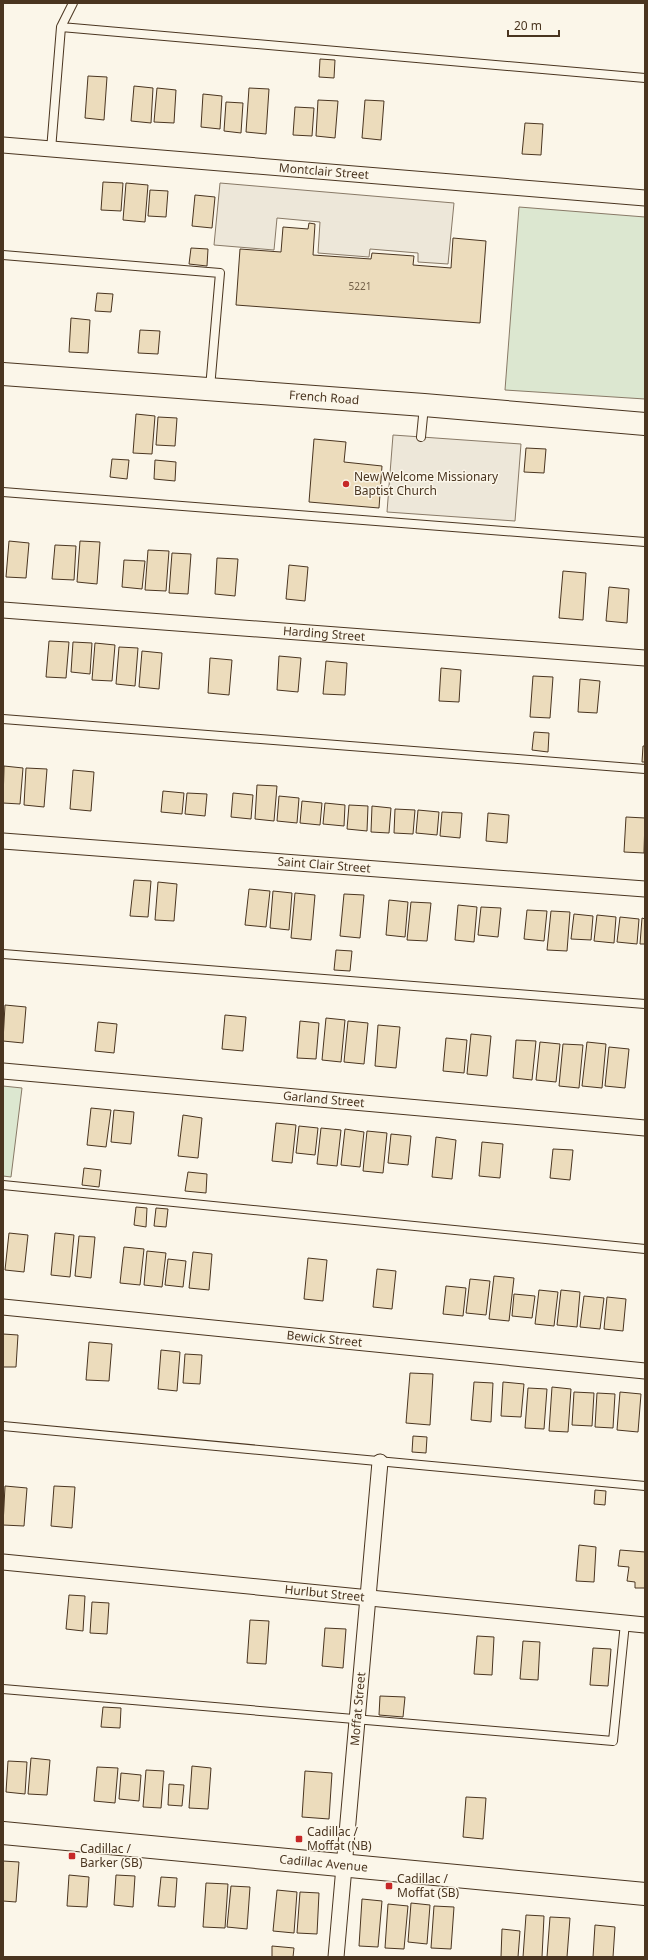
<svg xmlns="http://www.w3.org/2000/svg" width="648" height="1960" font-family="'Noto Sans',sans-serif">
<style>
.green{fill:#dce7d0;stroke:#887966}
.parking{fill:#ede7d9;stroke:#887966}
.building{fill:#ecdcbc;stroke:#4a3520}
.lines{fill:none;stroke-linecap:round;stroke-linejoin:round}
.lane-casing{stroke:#4a3520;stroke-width:10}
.street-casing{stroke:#4a3520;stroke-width:17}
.secondary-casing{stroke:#4a3520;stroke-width:24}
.lane{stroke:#fbf6e9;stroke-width:8}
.street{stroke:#fbf6e9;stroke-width:15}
.secondary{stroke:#fbf6e9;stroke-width:22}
.poi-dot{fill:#c62828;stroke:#fbf6e9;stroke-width:1.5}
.labels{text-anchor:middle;stroke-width:3;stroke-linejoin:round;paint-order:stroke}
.number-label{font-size:10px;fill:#725f47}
.street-label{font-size:12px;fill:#4a3520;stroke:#fbf6e9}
.poi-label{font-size:12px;fill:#4a3520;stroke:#fbf6e9;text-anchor:start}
</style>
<rect width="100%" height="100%" fill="#fbf6e9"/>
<path class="green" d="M519,207L645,217V399L505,390Z
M3,1086L22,1088L11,1177L3,1176Z"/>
<path class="parking" d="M220,183L454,203L448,264L418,262V253L370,249L369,257L318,253L320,222L277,218L274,250L214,245Z
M393,435L521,444L515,521L387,512Z"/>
<path class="building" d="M320,59L335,60L334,78L319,77Z
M88,76L107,77L104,120L85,118Z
M134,86L153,88L151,123L131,121Z
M157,88L176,90L174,123L154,122Z
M249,88L269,89L266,134L246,132Z
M203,94L222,96L220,129L201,127Z
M318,100L338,101L335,138L316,136Z
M365,100L384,101L381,140L362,138Z
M226,102L243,103L241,133L224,131Z
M295,107L314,108L312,136L293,135Z
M525,123L543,124L541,155L522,154Z
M103,182L123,183L121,211L101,210Z
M126,183L148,185L145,222L123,220Z
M150,190L168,191L166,217L148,216Z
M195,195L215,197L212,228L192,226Z
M309,223L315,224L313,255L371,259L372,253L414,256L413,265L451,268L453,238L486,241L480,323L236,305L240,249L281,252L283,227L308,229Z
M191,248L208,249L207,266L189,264Z
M97,293L113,294L111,312L95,311Z
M71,318L90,320L88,353L69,352Z
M140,330L160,331L158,354L138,353Z
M136,414L155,416L152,454L133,453Z
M158,417L177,418L175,446L156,445Z
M314,439L346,442L344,462L382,466L379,508L309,502Z
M526,448L546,449L544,473L524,472Z
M112,459L129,460L127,479L110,477Z
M155,460L176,462L175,481L154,479Z
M9,541L29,543L26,578L6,577Z
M80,541L100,542L97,584L77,582Z
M55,545L76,546L74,580L52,579Z
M148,550L169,551L166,591L145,590Z
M172,553L191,554L188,594L169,593Z
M217,558L238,559L235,596L215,594Z
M124,560L145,561L142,589L122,587Z
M289,565L308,567L305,601L286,599Z
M563,571L586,573L583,620L559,618Z
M609,587L629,589L627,623L606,621Z
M49,641L69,642L66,678L46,677Z
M73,642L92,643L90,674L71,672Z
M95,643L115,645L112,681L92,680Z
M119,647L138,648L135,686L116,684Z
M142,651L162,653L159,689L139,687Z
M279,656L301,658L298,692L277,690Z
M210,658L232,660L229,695L208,693Z
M326,661L347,663L345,695L323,694Z
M441,668L461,670L459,702L439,701Z
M533,676L553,677L550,718L530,717Z
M580,679L600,681L597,713L578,712Z
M534,732L549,733L548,752L532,750Z
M643,746H645V762H642Z
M4,766L23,768L20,804L3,803Z
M26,768L47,769L44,807L24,805Z
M73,770L94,772L91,811L70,809Z
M257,785L277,786L274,821L255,819Z
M163,791L184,793L182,814L161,812Z
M187,793L207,794L205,816L185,814Z
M233,793L253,795L251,819L231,817Z
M279,796L299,798L297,823L277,821Z
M302,801L322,803L320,825L300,823Z
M325,803L345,805L344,826L323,824Z
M349,805L368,806L367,831L347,829Z
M372,806L391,808L389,833L371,832Z
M395,809L415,810L413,834L394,833Z
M418,810L439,812L437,835L416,833Z
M442,812L462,813L460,838L440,836Z
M488,813L509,815L507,843L486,841Z
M626,817L645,818L644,853L624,852Z
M134,880L151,881L148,917L130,916Z
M158,882L177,884L174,921L155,920Z
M249,889L270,891L266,927L245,925Z
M273,891L292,893L289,930L270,928Z
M295,893L315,895L311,940L291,938Z
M344,894L364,895L360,938L340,936Z
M389,900L408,902L405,937L386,935Z
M411,902L431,903L427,941L407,940Z
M458,905L477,907L474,942L455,940Z
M481,907L501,908L498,937L478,935Z
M527,910L547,911L544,941L524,939Z
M551,911L570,912L567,951L547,950Z
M574,914L593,916L591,940L571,939Z
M597,915L616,917L614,943L594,941Z
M620,917L639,919L637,944L617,942Z
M642,918L645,919V944H640Z
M336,950L352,951L350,971L334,970Z
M5,1005L26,1007L23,1043L3,1041Z
M225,1015L246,1017L243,1051L222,1049Z
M326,1018L345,1020L341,1062L322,1060Z
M300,1021L319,1023L316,1059L297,1058Z
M348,1021L368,1023L364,1064L344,1062Z
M98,1022L117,1024L114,1053L95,1051Z
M378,1025L400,1027L396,1068L375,1066Z
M471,1034L491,1036L487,1076L467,1074Z
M446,1038L467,1040L464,1073L443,1071Z
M516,1040L536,1041L532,1080L513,1078Z
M540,1042L560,1044L556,1082L536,1080Z
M587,1042L606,1044L602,1088L582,1086Z
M563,1044L583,1045L579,1088L559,1086Z
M609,1047L629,1049L625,1088L605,1086Z
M91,1108L111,1110L106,1147L87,1145Z
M114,1110L134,1112L131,1144L111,1142Z
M183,1115L202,1118L198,1158L178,1156Z
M276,1123L296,1125L292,1163L272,1161Z
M299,1126L318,1128L315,1155L296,1153Z
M321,1128L341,1130L337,1166L317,1164Z
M345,1129L364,1132L360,1167L341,1165Z
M367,1131L387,1133L383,1173L363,1171Z
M391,1134L411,1136L408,1165L388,1163Z
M436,1137L456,1140L452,1179L432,1177Z
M482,1142L503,1144L500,1178L479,1176Z
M553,1149L573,1150L570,1180L550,1178Z
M84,1168L101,1170L99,1187L82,1185Z
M188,1172L207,1174L206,1193L185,1191Z
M136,1207L147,1208L146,1227L134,1225Z
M156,1208L168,1209L166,1227L154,1226Z
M9,1233L28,1235L24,1272L5,1270Z
M55,1233L74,1235L70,1277L51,1275Z
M79,1236L95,1237L91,1278L75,1276Z
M124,1247L144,1249L140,1285L120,1283Z
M147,1251L166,1253L162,1287L144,1285Z
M193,1252L212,1254L209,1290L189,1288Z
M308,1258L327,1260L323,1301L304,1299Z
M168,1259L186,1261L183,1287L165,1285Z
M377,1269L396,1271L392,1309L373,1307Z
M494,1276L514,1278L509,1321L489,1319Z
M470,1279L490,1281L486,1315L466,1313Z
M446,1286L466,1288L463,1316L443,1314Z
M539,1290L558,1292L554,1326L535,1324Z
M561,1290L580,1292L577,1327L557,1325Z
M514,1294L535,1296L532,1318L512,1316Z
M584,1296L604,1298L600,1329L580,1327Z
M607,1297L626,1299L623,1331L604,1329Z
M3,1334L18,1335L16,1367H3Z
M89,1342L112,1344L109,1381L86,1380Z
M161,1350L180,1352L177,1391L158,1389Z
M185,1354L202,1355L200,1384L183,1383Z
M410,1373L433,1374L430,1425L406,1423Z
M474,1382L493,1383L491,1422L471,1420Z
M503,1382L524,1384L521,1417L501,1416Z
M552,1387L571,1389L568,1432L549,1431Z
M528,1388L547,1389L544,1429L525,1428Z
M574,1392L594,1393L592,1426L572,1425Z
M620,1392L641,1394L638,1432L617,1430Z
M597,1393L615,1394L613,1428L595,1427Z
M413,1436L427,1437L426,1453L412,1452Z
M5,1486L27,1488L24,1526L3,1525Z
M54,1486L75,1487L72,1528L51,1526Z
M595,1490L606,1491L605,1505L594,1504Z
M579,1545L596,1547L594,1582L576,1581Z
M620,1550L645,1552V1588H635V1582L627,1581L629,1567L618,1566Z
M69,1595L85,1596L83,1631L66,1629Z
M92,1602L109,1603L107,1634L90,1633Z
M250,1620L269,1621L266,1664L247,1663Z
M325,1628L346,1629L343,1668L322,1666Z
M477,1636L494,1637L492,1675L474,1674Z
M523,1641L540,1642L538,1680L520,1679Z
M593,1648L611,1649L608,1686L590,1685Z
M380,1696L405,1697L403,1717L379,1715Z
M103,1707L121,1708L120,1728L101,1727Z
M31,1758L50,1760L47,1795L28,1794Z
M8,1761L27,1762L25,1794L6,1792Z
M192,1766L211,1768L208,1809L189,1808Z
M97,1767L118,1768L115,1803L94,1801Z
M146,1770L164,1771L161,1808L143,1807Z
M305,1771L332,1773L329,1819L302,1817Z
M121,1773L141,1775L139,1801L119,1799Z
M169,1784L184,1785L182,1806L168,1805Z
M466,1797L486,1798L483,1839L463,1837Z
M3,1861L19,1862L16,1902L3,1901Z
M69,1875L89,1877L87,1907L67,1906Z
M116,1875L135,1876L133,1907L114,1905Z
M161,1877L177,1878L175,1907L158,1906Z
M206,1883L228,1884L225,1928L203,1927Z
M231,1886L250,1887L247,1929L227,1927Z
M277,1890L297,1892L294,1933L273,1931Z
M300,1892L319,1893L317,1934L297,1933Z
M362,1899L382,1901L378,1947L359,1946Z
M411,1903L430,1905L427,1944L408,1942Z
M388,1904L408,1906L404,1949L385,1948Z
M434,1906L454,1907L451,1949L431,1948Z
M526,1915L544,1916L542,1957H523Z
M550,1917L570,1918L567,1957H547Z
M595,1925L615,1927L613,1957H593Z
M502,1929L520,1931L518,1957H501Z
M272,1946L294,1948L293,1957H272Z"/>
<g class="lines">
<g class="lane-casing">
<path id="lane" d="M61,27L645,78
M51,150L61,27L73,3
M3,255L220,273L210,388
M421,437L424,406
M3,492L645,542
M3,719L645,769
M3,954L645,1004
M3,1185L645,1249
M3,1426L645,1486
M3,1689L613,1741L625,1623"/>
</g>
<g class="street-casing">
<g id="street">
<path id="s1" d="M3,145L645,198"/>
<path id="s2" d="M3,610L645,658"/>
<path id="s3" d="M3,841L645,889"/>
<path id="s4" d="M3,1071L645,1128"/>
<path id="s5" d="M3,1307L645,1371"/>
<path id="s6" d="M3,1562L645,1625"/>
<path id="s7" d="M336,1957L380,1462"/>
</g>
</g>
<g class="secondary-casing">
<g id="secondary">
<path id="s8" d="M3,374L424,405L645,424"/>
<path id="s9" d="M3,1833L645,1894"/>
</g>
</g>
<use href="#lane" class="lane"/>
<use href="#street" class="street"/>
<use href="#secondary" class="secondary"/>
</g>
<g class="poi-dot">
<circle cx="346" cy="484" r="4"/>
<rect x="295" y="1835" width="8" height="8" rx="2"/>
<rect x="68" y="1852" width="8" height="8" rx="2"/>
<rect x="385" y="1882" width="8" height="8" rx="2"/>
</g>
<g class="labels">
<g class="number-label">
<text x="360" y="290">5221</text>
</g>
<g class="street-label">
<text dy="4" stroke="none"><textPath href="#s1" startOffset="322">Montclair Street</textPath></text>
<text dy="4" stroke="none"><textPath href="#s8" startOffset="322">French Road</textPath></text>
<text dy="4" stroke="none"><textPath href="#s2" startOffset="322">Harding Street</textPath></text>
<text dy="4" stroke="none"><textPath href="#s3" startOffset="322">Saint Clair Street</textPath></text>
<text dy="4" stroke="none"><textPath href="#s4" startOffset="322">Garland Street</textPath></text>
<text dy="4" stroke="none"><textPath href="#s5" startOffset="323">Bewick Street</textPath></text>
<text dy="4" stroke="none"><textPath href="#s6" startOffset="323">Hurlbut Street</textPath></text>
<text dy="4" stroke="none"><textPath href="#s7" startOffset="249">Moffat Street</textPath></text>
<text dy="4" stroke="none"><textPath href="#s9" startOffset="322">Cadillac Avenue</textPath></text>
</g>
<g class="poi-label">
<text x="354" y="481">New Welcome Missionary<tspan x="354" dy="14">Baptist Church</tspan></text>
<text x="307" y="1836">Cadillac /<tspan x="307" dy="14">Moffat (NB)</tspan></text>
<text x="80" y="1853">Cadillac /<tspan x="80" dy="14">Barker (SB)</tspan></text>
<text x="397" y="1883">Cadillac /<tspan x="397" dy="14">Moffat (SB)</tspan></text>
</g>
</g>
<rect width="648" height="1960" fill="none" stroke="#4a3520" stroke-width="8"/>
<path d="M508 30v6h51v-6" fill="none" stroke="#4a3520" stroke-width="2"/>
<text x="514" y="30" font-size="12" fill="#4a3520" stroke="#fbf6e9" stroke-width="3" paint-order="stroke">20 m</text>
</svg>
